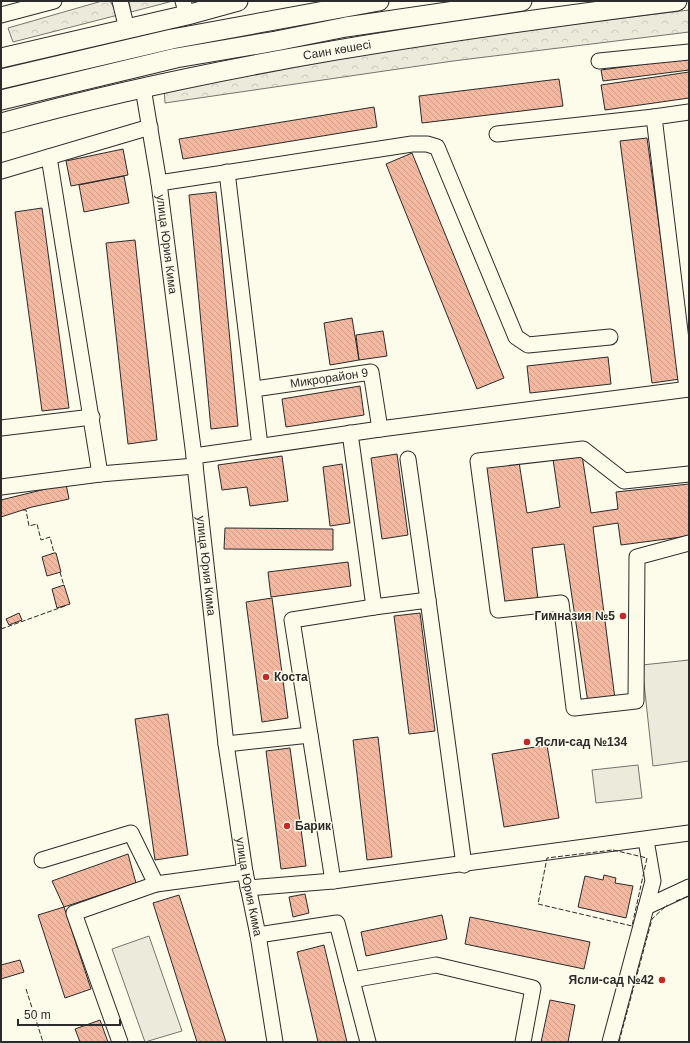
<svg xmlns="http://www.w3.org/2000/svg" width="690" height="1043" font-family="Helvetica,sans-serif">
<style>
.forest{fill:url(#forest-crowns);stroke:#74746e}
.green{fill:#ecebdb;stroke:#74746e}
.building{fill:url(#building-back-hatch);stroke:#2b2b2b}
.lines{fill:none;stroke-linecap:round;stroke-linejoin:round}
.minor-casing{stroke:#2b2b2b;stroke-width:17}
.major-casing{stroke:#2b2b2b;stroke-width:21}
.minor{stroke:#fdfbea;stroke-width:15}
.major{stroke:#fdfbea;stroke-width:19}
.fence{stroke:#2b2b2b;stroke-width:1;stroke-dasharray:5 2;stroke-linecap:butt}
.poi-dot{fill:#c62828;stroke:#fdfbea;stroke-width:1.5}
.labels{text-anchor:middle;stroke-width:3;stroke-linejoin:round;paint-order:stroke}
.street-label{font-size:12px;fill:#2b2b2b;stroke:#fdfbea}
.poi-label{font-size:12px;font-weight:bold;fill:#2b2b2b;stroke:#fdfbea;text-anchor:start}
</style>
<defs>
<pattern id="forest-crowns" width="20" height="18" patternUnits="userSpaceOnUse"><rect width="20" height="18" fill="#ecebdb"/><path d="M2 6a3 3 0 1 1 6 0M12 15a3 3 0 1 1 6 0" fill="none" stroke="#cbcabc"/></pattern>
<pattern id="building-back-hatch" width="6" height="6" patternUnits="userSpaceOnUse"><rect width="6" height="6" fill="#f2b8a0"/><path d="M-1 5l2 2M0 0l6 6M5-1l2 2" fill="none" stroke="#d09e8a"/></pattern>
</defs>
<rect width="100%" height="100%" fill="#fdfbea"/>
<path class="forest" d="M102,1H110L118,15L13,42L8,28Z
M129,1H173L131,12Z
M689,10V32L453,61L165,103L164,87L443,40Z"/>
<path class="green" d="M689,660V761L653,766L642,665Z
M638,765L642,798L596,803L592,770Z
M149,936L182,1031L145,1042L112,949Z"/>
<path class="building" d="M689,58V70L603,81L601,70Z
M689,72V98L605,110L601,85Z
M559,79L563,106L422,123L419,96Z
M374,107L377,127L183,159L179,139Z
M647,138L680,379L652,383L620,141Z
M123,149L128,175L71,186L66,161Z
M412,153L504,378L477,389L386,164Z
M124,176L129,203L84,212L79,185Z
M216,192L238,426L211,429L189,195Z
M42,208L69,408L42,411L15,212Z
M135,240L157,440L128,444L106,243Z
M352,318L359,360L330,365L324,323Z
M383,331L387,356L359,360L356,335Z
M608,357L611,384L530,393L527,366Z
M360,386L364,415L286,427L282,399Z
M397,454L408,535L382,539L371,458Z
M582,455L591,513L618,509L616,492L689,484V536L621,545L618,523L593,527L615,699L588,703L564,544L532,548L538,600L502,604L484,467L519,462L527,513L560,507L553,459Z
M282,456L288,501L250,506L247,487L222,490L218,465Z
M342,464L350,523L330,526L323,467Z
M66,484L69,499L32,507L1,517V500Z
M225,528L333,529V550L224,549Z
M54,553H56L61,572L47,576L42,557Z
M348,562L351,586L271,597L268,572Z
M64,585L70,604L57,608L52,589Z
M272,598L288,718L262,722L246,602Z
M19,613L22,620L9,625L6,619Z
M420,613L435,731L409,734L394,616Z
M168,714L188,855L155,860L135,719Z
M378,737L392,857L367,860L353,740Z
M547,745L559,818L504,827L492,754Z
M290,748L306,866L281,869L266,751Z
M128,854L136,883L64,907L52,881Z
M604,875L616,878L615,883L633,886L626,918L578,907L585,876L603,880Z
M305,894L309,913L293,917L289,897Z
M179,895L226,1042H197L153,903Z
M64,907L91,989L65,998L38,915Z
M442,915L447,939L366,956L361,932Z
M470,917L590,942L584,969L465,944Z
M324,945L347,1042H318L297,952Z
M20,960L24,972L1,979V965Z
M550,1000L575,1005L568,1042H541Z
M100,1020L108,1042H80L75,1029Z"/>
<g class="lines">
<g class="minor-casing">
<g id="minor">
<path d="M120,1L127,29"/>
<path d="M183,1L187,15"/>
<path d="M1,15L54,1"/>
<path d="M599,61L689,52"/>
<path id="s1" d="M143,88L159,183L194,456L226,744L245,872L258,935L275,1042"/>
<path d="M497,134L654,117"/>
<path d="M49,157L100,474"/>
<path d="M1,171L150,127"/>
<path d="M227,172L260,446"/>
<path d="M159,183L412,144H427L437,147L516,337L528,345L610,337"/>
<path id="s2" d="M254,389L371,372L380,429"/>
<path d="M687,389L654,117L689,112"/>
<path d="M1,428L92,417"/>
<path d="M350,433L374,607L428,600L464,865"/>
<path d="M194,456L380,429L689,389"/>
<path d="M408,459L428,600"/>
<path d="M689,474L624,481L583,449L478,461L498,610L561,603L574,708L636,701L637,557L689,543"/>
<path d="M1,487L100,474L195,466"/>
<path d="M226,744L310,735"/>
<path d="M42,860L131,833L156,884"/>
<path d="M333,881L292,620L374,607"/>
<path d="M248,888L333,881L689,833"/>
<path d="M646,907L689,887"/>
<path d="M258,935L337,923L368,1042"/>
<path d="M352,980L436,965L533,988L523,1042"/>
<path d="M120,1042L74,913L156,884L245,872"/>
<path d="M610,1042L653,881L646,840"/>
</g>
</g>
<g class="major-casing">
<g id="major">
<path d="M1,58L187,15L238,1"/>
<path d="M1,79L172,39L379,1"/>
<path d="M1,100L176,58L276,41L346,27L522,1"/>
<path id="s3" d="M1,123C223,62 449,30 677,1"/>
</g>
</g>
<use href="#minor" class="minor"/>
<use href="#major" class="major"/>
<path class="fence" d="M23,510H26L29,526L37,524L41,540L50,537L54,553
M60,572L64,586
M1,629L65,606
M613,850L647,858L632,926L538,904L547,858Z
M676,901L689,896
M26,989L43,1042
M619,1042L652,919L667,905"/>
</g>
<g class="poi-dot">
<circle cx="623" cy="616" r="4"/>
<circle cx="266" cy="677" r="4"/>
<circle cx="527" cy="742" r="4"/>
<circle cx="287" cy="826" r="4"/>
<circle cx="662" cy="980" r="4"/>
</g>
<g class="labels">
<g class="street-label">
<text dy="4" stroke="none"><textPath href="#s3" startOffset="344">Саин көшесі</textPath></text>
<text dy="4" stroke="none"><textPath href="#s1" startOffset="158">улица Юрия Кима</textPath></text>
<text dy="4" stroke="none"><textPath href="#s2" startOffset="76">Микрорайон 9</textPath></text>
<text dy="4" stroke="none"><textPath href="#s1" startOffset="482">улица Юрия Кима</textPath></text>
<text dy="4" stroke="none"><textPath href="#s1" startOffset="806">улица Юрия Кима</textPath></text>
</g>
<g class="poi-label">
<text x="615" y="620" text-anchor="end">Гимназия №5</text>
<text x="274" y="681">Коста</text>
<text x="535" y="746">Ясли-сад №134</text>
<text x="295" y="830">Барик</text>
<text x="654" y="984" text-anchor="end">Ясли-сад №42</text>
</g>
</g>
<rect width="690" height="1043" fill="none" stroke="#2b2b2b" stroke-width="4"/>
<path d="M18 1019v6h102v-6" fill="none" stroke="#2b2b2b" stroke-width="2"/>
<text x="24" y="1019" font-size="12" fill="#2b2b2b" stroke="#fdfbea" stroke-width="3" paint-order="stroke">50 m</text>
</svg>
